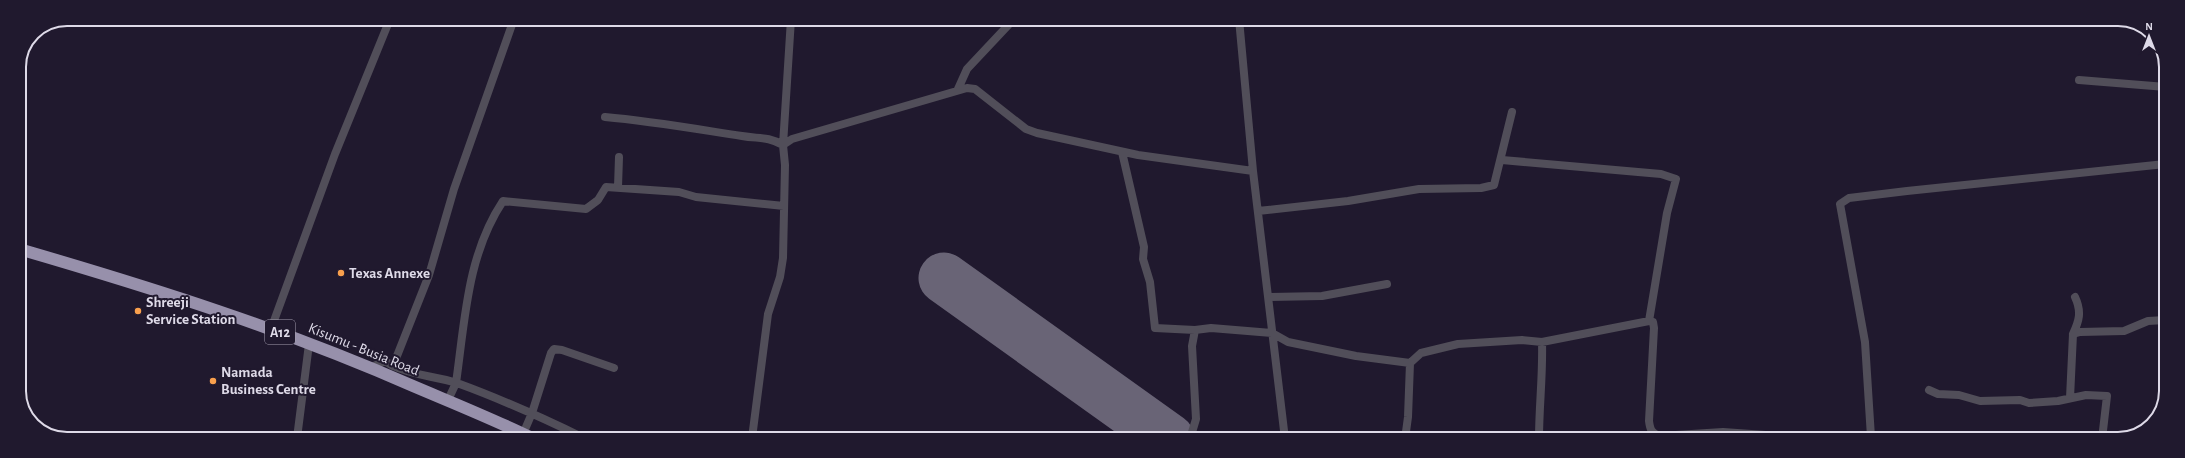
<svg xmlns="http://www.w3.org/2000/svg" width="2185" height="458" font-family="'Alegreya Sans',sans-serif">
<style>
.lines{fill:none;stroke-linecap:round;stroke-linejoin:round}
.runway{stroke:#696476;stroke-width:51}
.street{stroke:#514e59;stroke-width:8}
.highway{stroke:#9790ab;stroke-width:12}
.poi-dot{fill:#f9a04d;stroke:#20192e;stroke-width:1.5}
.labels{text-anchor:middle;stroke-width:4;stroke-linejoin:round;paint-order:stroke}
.shield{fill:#20192e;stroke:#a5a0b0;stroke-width:1}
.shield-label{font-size:14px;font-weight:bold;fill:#dedae8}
.poi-label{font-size:15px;font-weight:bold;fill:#dedae8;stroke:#20192e;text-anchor:start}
.street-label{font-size:15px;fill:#dedae8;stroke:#20192e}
.rim{fill:none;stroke:#dedae8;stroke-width:2}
</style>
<rect width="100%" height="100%" fill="#20192e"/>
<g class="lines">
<path class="runway" d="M944,278L1169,439"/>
<path class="street" d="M2079,80L2166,87
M958,89L967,69L1014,19
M605,117C651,121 696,129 742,136C759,139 767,136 783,145L791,19
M1122,152L1144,247L1143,259L1150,282L1155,328L1195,330
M1502,160L1661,174L1676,179L1667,213L1649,321
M1253,171L1285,439
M618,187L619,157
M1258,211L1348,201L1419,189L1481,188L1494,185L1512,112
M1270,297L1322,296L1387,284
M271,329L335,154L390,19
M2073,334C2079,321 2082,312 2075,297
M393,366C414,376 436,376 457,383C501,399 543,418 584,438
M372,367L385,361L393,366L429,275L454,189L514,19
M1929,390L1938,394L1959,395L1980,401L2020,400L2029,403L2058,401L2086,395L2107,396L2102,439
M2070,398L2073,334L2080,332L2124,331L2148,321L2165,320
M448,400L456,383C465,320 467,255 503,201L586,209L598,200L606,187L679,192L696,197L784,206
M523,434L532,413L551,353L554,349L562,350L614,368
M640,437L646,438
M297,438L309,344
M752,438L768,314L780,277L783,258L785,165L783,145L792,139L967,88L975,89L1026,129L1037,133L1138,155L1253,171L1239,19
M1190,439L1196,419L1192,346L1195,330L1211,328L1272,333L1288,342L1356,356L1410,363L1421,353L1458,344L1522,340L1542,342L1649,321L1653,322L1654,328L1649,421C1650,429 1651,433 1660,436L1723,432L1808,438H1842L1857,435L1871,437
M1405,439L1408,417L1410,363
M1539,439C1539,406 1543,375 1542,342
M1888,439L1871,437L1865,342L1840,204L1849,198L1907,191L2165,164"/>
<path class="highway" d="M19,249C153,288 286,330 413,386C453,403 493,419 532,438"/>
</g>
<g class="poi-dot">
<circle cx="341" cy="273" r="4"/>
<circle cx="138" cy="311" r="4"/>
<circle cx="213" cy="381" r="4"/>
</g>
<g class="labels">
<rect class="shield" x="265" y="320" width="30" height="24" rx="3"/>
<g class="shield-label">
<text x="280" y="337">A12</text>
</g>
<g class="poi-label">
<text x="349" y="278">Texas Annexe</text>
<text x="146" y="307">Shreeji<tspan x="146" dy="17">Service Station</tspan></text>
<text x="221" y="377">Namada<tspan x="221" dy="17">Business Centre</tspan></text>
</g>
<g class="street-label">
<text transform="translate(364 349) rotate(22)" y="5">Kisumu - Busia Road</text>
</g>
</g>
<path d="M0 0H2185V458H0ZM67 26H2118A41 41 0 0 1 2159 67V391A41 41 0 0 1 2118 432H67A41 41 0 0 1 26 391V67A41 41 0 0 1 67 26Z" fill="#20192e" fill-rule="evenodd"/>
<path class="rim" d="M67 26H2118A41 41 0 0 1 2159 67V391A41 41 0 0 1 2118 432H67A41 41 0 0 1 26 391V67A41 41 0 0 1 67 26Z"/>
<g transform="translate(2149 36)" stroke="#20192e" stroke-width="3" paint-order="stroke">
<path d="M0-3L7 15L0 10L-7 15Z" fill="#dedae8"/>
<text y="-6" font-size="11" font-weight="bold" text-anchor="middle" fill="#dedae8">N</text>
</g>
</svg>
